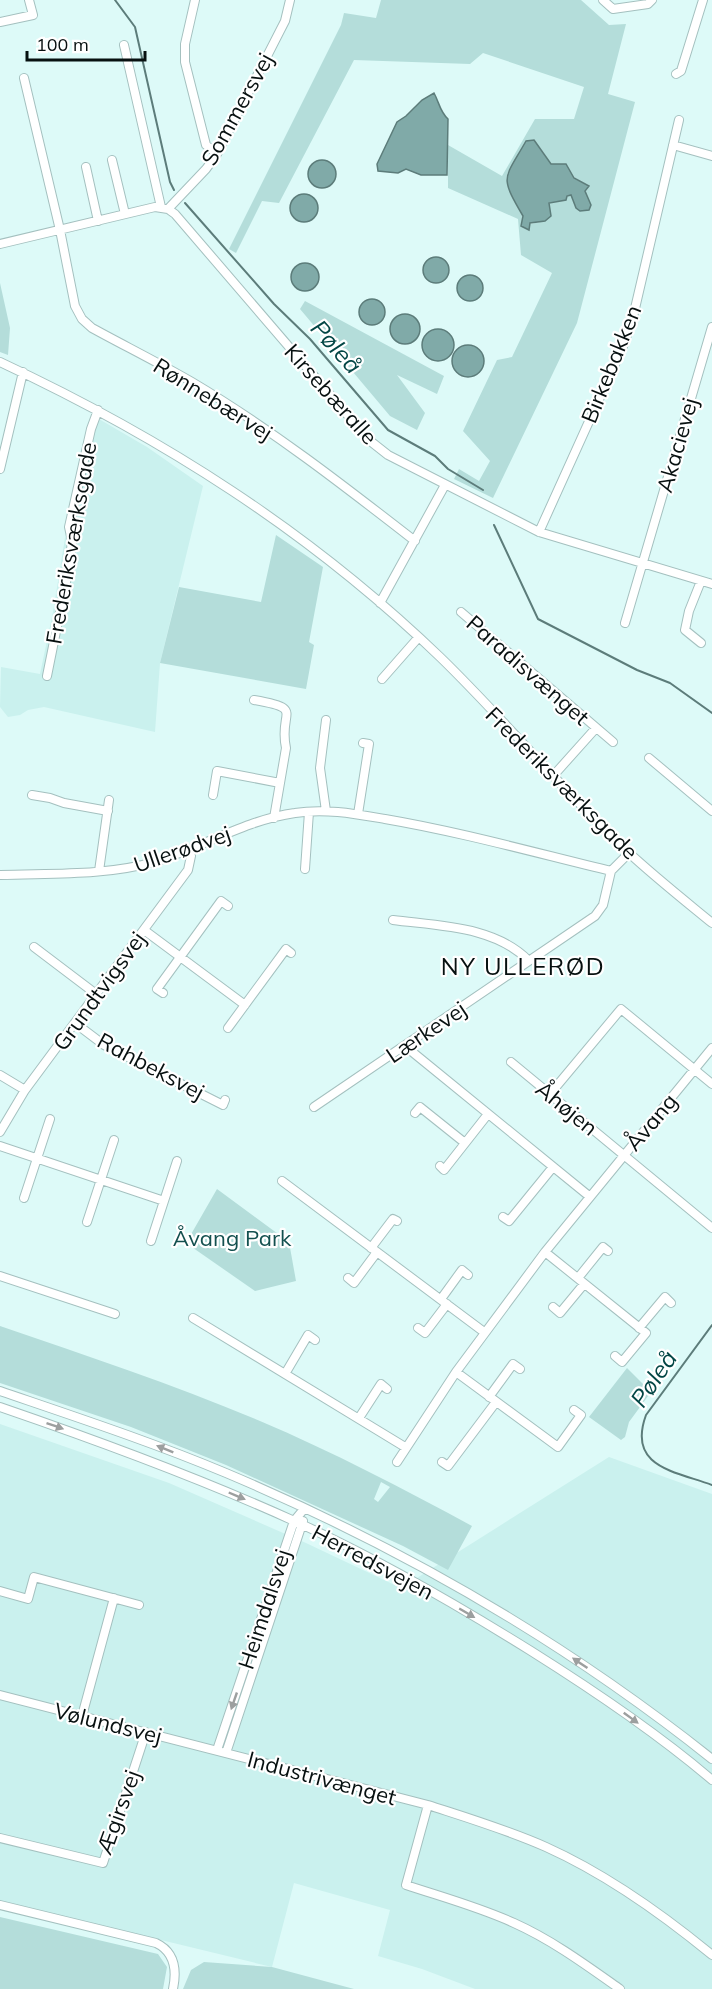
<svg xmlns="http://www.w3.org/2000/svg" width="712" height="1989" font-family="Mulish,sans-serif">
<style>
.built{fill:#caf1ee}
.green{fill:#b4ddda;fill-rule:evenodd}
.water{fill:#80aaa8;stroke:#5c7c7a;stroke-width:1.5}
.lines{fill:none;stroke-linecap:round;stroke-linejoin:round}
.stream{stroke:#5c7c7a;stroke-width:2}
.minor-casing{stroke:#a4c0bf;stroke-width:10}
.minor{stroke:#fff;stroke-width:8}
.oneway{fill:#9c9f9f}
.labels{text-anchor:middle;stroke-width:4.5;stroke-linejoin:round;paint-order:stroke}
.street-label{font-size:22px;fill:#071010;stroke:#fff}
.park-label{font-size:22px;fill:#13504f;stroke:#fff}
.water-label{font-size:24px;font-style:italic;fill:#034645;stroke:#fff}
.neighbourhood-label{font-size:24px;letter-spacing:1.5px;fill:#071010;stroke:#fff}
</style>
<rect width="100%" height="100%" fill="#ddfaf8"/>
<path class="built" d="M92,415L147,447L203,486L160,663L155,732L44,707L28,710L20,715L8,717L0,707L1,667L40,674L53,612L65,538Z
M0,1424L169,1483L306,1543L401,1588L609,1457L712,1494V1989H475L422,1969L378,1956L390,1910L294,1883L272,1967L0,1901Z"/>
<path class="green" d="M381,0H581L609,25L626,24L608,94L635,102L577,323L493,498L454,479L459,469L479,481L490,461L463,431L497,360L512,357L552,273L521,255L518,219L448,188V145L502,176L535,119H574L584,87L483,53L470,64L354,60L279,203L262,201L236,253L229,249L341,25L344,13L376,18ZM543,152L551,164L589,186L573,201L572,195L567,196L565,200L549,203V210L545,221L521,226L523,216L507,174L516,159Z
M0,283L10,328L8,355L0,352Z
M305,301L444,376L437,394L397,375L425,413L417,430L390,416L300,309Z
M276,535L323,567L309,642L314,645L306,689L160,663L179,587L261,602Z
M217,1189L289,1242L296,1281L255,1291L186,1243Z
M0,1326C87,1356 175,1385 260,1421C333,1452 402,1488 472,1526L448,1570L403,1546L226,1465L131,1427L0,1383ZM381,1482L390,1487L378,1502L374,1499Z
M627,1368L651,1392L629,1422L625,1437L621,1440L589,1417Z
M0,1917L158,1954L167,1967L163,1989H0Z
M204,1962L272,1967L354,1989H183L191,1970Z"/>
<path class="water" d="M434,93C439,102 440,112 448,119L447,175H421L406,169L398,173L378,171L377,164L397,122L406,116L422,100Z
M534,140L551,164H566L574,178L589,186L585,191L591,205L589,210L580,211L576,208L571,195L567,196L566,200L549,203L551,216L545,221L530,223L529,230L521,226L523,216C499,175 504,180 526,141Z
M308 174a14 14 0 1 1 28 0a14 14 0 1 1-28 0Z
M290 208a14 14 0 1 1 28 0a14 14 0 1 1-28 0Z
M423 270a13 13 0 1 1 26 0a13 13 0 1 1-26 0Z
M291 277a14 14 0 1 1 28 0a14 14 0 1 1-28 0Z
M457 288a13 13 0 1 1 26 0a13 13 0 1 1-26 0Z
M359 312a13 13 0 1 1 26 0a13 13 0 1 1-26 0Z
M390 329a15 15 0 1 1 30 0a15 15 0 1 1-30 0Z
M422 345a16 16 0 1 1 32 0a16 16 0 1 1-32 0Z
M452 361a16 16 0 1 1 32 0a16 16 0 1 1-32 0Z"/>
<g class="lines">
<path class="stream" d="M115,0L135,27L170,182L174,190
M185,203L274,304L310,339L388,430L435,456L448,469L483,490
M494,525L538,619L637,670L670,683L712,713
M712,1325L646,1415C627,1467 674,1471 712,1485"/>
<g class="minor-casing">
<path id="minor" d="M195,0L185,44V62L206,145L217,154
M603,0L613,9L648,4L652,0
M0,22L33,15L29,0
M124,45L161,207
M676,74L681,71L703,0
M24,78L60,230L75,306L82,319L92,328C125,346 159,363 192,382C271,429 343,485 415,541
M673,145L712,156
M112,160L125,214
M86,167L98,221
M168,209L206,169L217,154L285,21L290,0
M0,244L155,207L168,209L175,214L369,440L388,455L539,532L712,584
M0,362C163,438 310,532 440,657C505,720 562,790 628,852C655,877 684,900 712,923
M0,469L23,372
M539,532L624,344L633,317L679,120
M701,581L689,611L685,630L701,643
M380,603L445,485
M461,612L613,742
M625,623L712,327
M47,676L69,567L72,541L69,527L91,429L98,410
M382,679L418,638
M254,700C306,709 278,711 286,748L274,818
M326,720L320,768L326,811
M649,758L712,811
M553,776L596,728
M32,795L50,798L64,803L108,811
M213,795L217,771L280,783
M358,814L369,744L363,743
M305,869L309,812
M99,871L109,800
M0,875C50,873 105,876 154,862C201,848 245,820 295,813C325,808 356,814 385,819C461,832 536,853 611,871
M393,920C439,926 495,926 529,961
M144,930L245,1005
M34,947L96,994
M163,993L157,989L221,901L228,906
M75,1023L104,1045L223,1105L225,1100
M228,1028L286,949L291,953
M405,1046L589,1196
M511,1062L712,1228
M0,1075L25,1090
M550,1094L621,1009L712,1084
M314,1107L595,916L603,905L611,871L629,853
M415,1113L420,1107L465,1143
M0,1132L25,1090L188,870L191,856L188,850
M0,1146L164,1201
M440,1166L444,1170L488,1114
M282,1181L484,1332
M24,1198L50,1119
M503,1217L509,1221L553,1167
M87,1222L114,1140
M151,1241L177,1161
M371,1248L393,1219L397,1221
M545,1252L646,1333L622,1362L615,1356
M0,1276L115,1314
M348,1278L354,1283L377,1252
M578,1278L603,1247L608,1251
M441,1299L462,1270L468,1275
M553,1307L560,1313L584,1284
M193,1318L405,1447
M418,1328L425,1333L447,1304
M639,1328L665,1297L671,1303
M456,1372L558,1447L581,1415L574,1410
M285,1374L308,1335L315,1340
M0,1391C76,1417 152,1442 226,1473C399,1546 565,1642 712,1759
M489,1397L513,1364L520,1369
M0,1407C99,1441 197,1477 292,1520C375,1557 454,1603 531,1651C593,1690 656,1732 712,1780
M359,1418L381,1384L387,1389
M397,1462L456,1372L545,1252L712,1048
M442,1462L448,1466L496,1402
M0,1591L28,1599L34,1577L139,1605
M0,1695L428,1805C468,1818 508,1830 546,1847C606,1874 661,1913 712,1955
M82,1716L114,1598
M217,1750L294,1521L304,1509
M226,1753L303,1521
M428,1805L406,1885C442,1897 479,1907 514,1923C552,1940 586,1965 620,1989
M0,1838L103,1863L146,1732
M0,1905L156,1943C175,1952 177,1970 173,1989"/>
</g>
<use href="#minor" class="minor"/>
</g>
<defs><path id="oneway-solid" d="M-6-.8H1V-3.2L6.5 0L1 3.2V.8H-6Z" transform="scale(1.5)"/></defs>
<g class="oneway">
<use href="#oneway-solid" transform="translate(55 1426) rotate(19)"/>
<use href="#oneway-solid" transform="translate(165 1449) rotate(-158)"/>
<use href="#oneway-solid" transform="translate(237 1496) rotate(23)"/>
<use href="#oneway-solid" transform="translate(467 1613) rotate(30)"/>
<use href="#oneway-solid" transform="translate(580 1663) rotate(-146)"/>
<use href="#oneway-solid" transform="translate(234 1701) rotate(109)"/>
<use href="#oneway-solid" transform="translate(631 1718) rotate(36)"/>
</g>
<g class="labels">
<g class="street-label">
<text transform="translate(237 109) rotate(-61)" y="8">Sommersvej</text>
<text transform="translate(611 364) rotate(-68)" y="8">Birkebakken</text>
<text transform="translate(331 394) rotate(48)" y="8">Kirsebæralle</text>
<text transform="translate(213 399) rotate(32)" y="8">Rønnebærvej</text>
<text transform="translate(677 445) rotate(-74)" y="8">Akacievej</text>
<text transform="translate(71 543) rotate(-80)" y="8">Frederiksværksgade</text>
<text transform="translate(528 670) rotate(41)" y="8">Paradisvænget</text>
<text transform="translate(562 783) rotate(45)" y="8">Frederiksværksgade</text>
<text transform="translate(182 849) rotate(-19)" y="8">Ullerødvej</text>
<text transform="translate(99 991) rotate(-54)" y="8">Grundtvigsvej</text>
<text transform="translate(426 1032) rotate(-34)" y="8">Lærkevej</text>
<text transform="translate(151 1066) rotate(28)" y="8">Rahbeksvej</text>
<text transform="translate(567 1108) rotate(39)" y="8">Åhøjen</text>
<text transform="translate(651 1122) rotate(-50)" y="8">Åvang</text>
<text transform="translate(373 1562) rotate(28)" y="8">Herredsvejen</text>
<text transform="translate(264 1609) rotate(-72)" y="8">Heimdalsvej</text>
<text transform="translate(108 1723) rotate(14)" y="8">Vølundsvej</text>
<text transform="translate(322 1778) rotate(15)" y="8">Industrivænget</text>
<text transform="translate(118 1812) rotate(-70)" y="8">Ægirsvej</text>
</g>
<g class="park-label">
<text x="232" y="1246">Åvang Park</text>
</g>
<g class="water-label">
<text transform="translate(336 347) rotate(48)" y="8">Pøleå</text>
<text transform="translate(654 1379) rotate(-56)" y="8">Pøleå</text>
</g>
<g class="neighbourhood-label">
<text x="523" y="975">NY ULLERØD</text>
</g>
</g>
<path d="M27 51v9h118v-9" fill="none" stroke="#071010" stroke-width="3"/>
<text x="36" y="51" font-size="18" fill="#071010" stroke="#ffffff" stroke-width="4.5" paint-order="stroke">100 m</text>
</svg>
